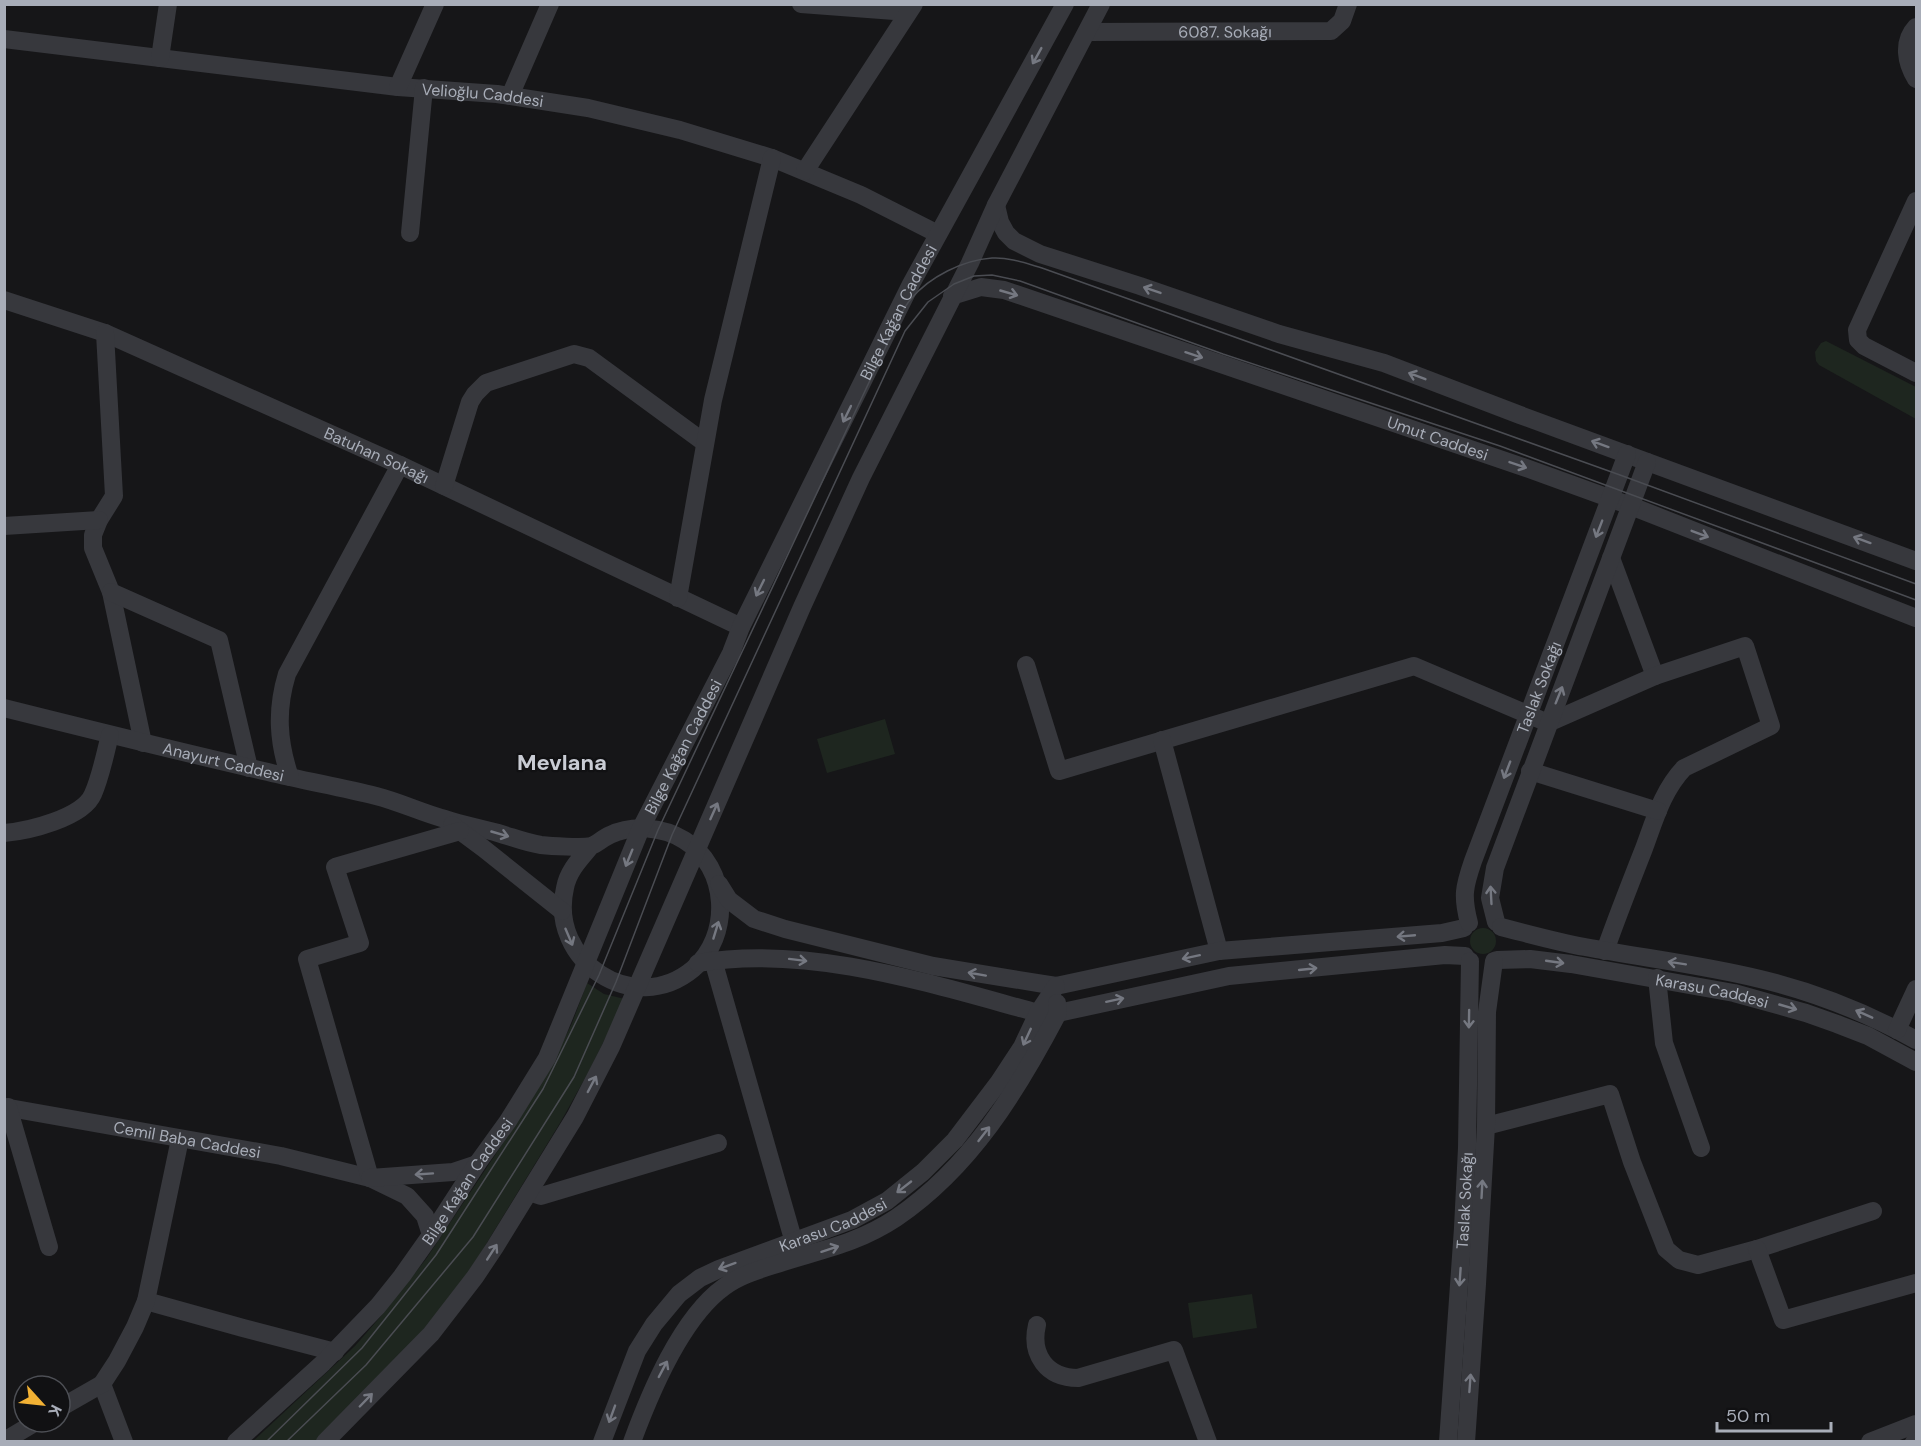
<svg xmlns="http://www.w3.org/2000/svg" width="1921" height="1446" font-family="'DM Sans',sans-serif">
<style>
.green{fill:#1e261f}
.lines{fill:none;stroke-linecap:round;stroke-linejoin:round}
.minor{stroke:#37383d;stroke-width:18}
.tram{stroke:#4a4c52;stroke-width:1.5}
.oneway{stroke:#757881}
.labels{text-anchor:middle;stroke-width:4.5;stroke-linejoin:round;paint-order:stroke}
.street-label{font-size:16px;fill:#a8adb8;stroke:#111113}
.district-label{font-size:22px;font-weight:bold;fill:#c9ccd4;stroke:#111113}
</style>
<rect width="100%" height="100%" fill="#161618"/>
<path class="green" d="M1826,341L1916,387V419L1819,365L1816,361L1815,352L1821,343Z
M885,719L895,754L827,773L817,739Z
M1470 941a13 13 0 1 1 26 0a13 13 0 1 1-26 0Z
M587,983L604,994L625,999L588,1073L560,1123L480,1254L460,1284L415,1340L316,1441L252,1442L355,1346L381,1316L426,1259L511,1131L550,1068L572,1023Z
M1252,1294L1257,1328L1193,1338L1188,1303Z"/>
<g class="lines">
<g class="minor">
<path d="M801,4L908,12"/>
<path d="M1916,27C1902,42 1906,63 1916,79"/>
<path id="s1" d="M1087,32L1331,31L1342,21L1348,4"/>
<path id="s2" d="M4,39L398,87L497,94L588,108L680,130L772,158L861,195L938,234"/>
<path d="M160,58L168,4"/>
<path d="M398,87L435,4"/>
<path d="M510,96L550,4"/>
<path d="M805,171L914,4"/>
<path d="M1916,201L1857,330L1858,340L1864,346L1916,373"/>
<path d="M996,205L1000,222L1006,233L1014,241L1040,254L1140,286L1279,334L1384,363L1520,415L1916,561"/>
<path d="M410,233L424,88"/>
<path id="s3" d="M952,296L981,287L1004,290L1529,469L1631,506L1916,618"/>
<path id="s4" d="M4,300L105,333L400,465L741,627"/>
<path d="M105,333L114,496L99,520L93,535V548L111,592L143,743"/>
<path d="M444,486L470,402L475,394L486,383L574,354L589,358L705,443"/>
<path d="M4,526L99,520"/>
<path d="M1611,558L1655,676"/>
<path d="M111,592L219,640L249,768"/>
<path d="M678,598L713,400L772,158"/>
<path d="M1026,665L1059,771L1414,666L1548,723L1655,676L1745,646L1771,726L1684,768C1662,791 1654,822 1643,851C1630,884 1617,917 1605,951"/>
<path id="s5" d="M4,708C92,730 180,752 268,772C304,781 341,787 376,796C400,802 422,813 445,819C462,825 481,828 498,833C512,837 527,843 541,845C550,846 583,848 591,846C597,844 603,838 610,835C633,824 663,827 684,840C729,867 732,936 693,969C634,1018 548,961 565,888C568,871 580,859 591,846"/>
<path d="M1162,740L1219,951"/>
<path d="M1530,771L1658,811"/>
<path d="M290,777C278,742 276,710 287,674L400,465"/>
<path d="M452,825L483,848L562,911"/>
<path d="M4,833C28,831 83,818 93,794C101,776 105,754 110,735"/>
<path d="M719,884L729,900L754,919L785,929L933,966L1056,986L1219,951L1442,933L1464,928"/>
<path d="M1496,922L1490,898L1495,868L1647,462"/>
<path id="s6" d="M1469,923C1462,896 1464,887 1473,861L1627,454"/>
<path d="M1501,927C1529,934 1557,942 1585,947C1644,958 1703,965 1760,979C1815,992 1867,1013 1916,1040"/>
<path d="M713,960L797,1253"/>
<path id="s7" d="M1497,960L1530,959L1571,964L1734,993L1806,1013L1837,1024L1868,1036L1916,1062"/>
<path d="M698,963C809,944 931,984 1038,1013H1058L1229,976L1445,955L1465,956"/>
<path d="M1657,978L1664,1043L1701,1148"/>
<path d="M1897,1030L1916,989"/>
<path id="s8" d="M4,1107L281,1156L370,1178L407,1196L425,1216L431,1235"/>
<path d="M8,1107L49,1247"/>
<path d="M1486,1126L1610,1094L1632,1162L1666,1249L1679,1260L1698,1265L1757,1249L1873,1211"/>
<path d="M370,1178L307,959L360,943L335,867L460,831"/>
<path d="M370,1178L453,1172L477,1164"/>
<path d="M529,1192L541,1196L718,1143"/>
<path d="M1757,1249L1783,1320L1916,1283"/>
<path d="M146,1301L243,1328L335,1352"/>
<path d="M1037,1325C1030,1355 1047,1378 1078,1378L1174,1350L1208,1442"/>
<path d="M102,1384L124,1442"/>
<path d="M60,1408L102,1384L117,1361L135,1327L146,1301L180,1139"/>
<path d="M4,1441L36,1422"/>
<path id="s9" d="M236,1442L323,1363L378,1306L402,1276L431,1235L477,1164L508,1121L547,1058L641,828L731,653L741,627L911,284L1065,4"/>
<path d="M325,1442L431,1334L475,1277L495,1247L575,1117L611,1047L802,607L861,478L970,263L996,205L1101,4"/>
<path id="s10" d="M602,1442L637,1351L654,1324L679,1294L700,1278L719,1269L852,1220L887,1201L923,1172L955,1140L999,1082L1022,1047L1038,1013L1056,986"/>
<path d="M632,1442C650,1393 681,1318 724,1287C738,1276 758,1270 774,1265C819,1250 855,1245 896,1218C971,1167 1017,1091 1058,1013L1057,1003"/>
<path id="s11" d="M1448,1442L1463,1228L1467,1148L1470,961"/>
<path d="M1466,1442L1477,1284L1486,1126L1487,1012L1494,961"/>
<path d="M1870,1442L1916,1424"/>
<path d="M1914,1442L1916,1441"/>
</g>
<path class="tram" d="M266,1442L362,1348L436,1255L543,1089L599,975L658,830L897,323C901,315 905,305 911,299C929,277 963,260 992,258C1009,257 1025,263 1042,268L1620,475L1916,584
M286,1442L366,1365L473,1237L574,1077L616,982L672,835L905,331L928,302L954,284L974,276L992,275L1020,281L1223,354L1500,446L1916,600"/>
</g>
<defs><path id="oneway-shaft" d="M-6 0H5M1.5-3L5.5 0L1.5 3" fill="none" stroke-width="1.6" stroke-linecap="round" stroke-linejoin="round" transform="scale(1.5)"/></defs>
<g class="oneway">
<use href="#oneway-shaft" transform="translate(1037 56) rotate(119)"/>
<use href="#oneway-shaft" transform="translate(1152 290) rotate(-161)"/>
<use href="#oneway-shaft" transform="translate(1009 293) rotate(16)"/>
<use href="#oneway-shaft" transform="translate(1194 355) rotate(18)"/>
<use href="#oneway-shaft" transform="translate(1417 376) rotate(-159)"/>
<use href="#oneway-shaft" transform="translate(847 414) rotate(116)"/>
<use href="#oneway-shaft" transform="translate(1600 444) rotate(-160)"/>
<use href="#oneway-shaft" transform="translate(1518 465) rotate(19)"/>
<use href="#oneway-shaft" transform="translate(1599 529) rotate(111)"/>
<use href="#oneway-shaft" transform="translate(1700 534) rotate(21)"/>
<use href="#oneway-shaft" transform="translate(1862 540) rotate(-160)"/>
<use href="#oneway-shaft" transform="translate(760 588) rotate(116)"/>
<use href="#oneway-shaft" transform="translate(1559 695) rotate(-68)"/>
<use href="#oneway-shaft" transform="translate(1507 770) rotate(111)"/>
<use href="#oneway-shaft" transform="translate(714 811) rotate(-66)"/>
<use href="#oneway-shaft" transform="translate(500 834) rotate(16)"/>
<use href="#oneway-shaft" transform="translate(629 858) rotate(112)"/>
<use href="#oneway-shaft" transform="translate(1491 895) rotate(-93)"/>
<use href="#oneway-shaft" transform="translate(716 930) rotate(-73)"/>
<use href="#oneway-shaft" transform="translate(1406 936) rotate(175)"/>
<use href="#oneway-shaft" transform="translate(569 937) rotate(67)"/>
<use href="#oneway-shaft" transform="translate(1191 957) rotate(168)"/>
<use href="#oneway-shaft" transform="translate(798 960) rotate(7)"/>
<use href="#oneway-shaft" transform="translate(1555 962) rotate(8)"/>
<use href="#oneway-shaft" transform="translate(1677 963) rotate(-171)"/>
<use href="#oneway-shaft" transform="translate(1308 969) rotate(-6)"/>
<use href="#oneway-shaft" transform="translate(977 974) rotate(-170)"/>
<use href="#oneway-shaft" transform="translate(1115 1000) rotate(-12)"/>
<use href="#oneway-shaft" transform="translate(1788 1007) rotate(16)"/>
<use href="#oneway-shaft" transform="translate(1864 1014) rotate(-156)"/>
<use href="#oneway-shaft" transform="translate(1469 1019) rotate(91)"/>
<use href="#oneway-shaft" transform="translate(1027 1037) rotate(115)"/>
<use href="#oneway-shaft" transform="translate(592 1084) rotate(-62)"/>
<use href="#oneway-shaft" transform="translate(984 1134) rotate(-52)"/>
<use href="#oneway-shaft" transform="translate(424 1174) rotate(176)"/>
<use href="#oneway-shaft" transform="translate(904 1187) rotate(142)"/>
<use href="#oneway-shaft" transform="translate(1482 1189) rotate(-87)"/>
<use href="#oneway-shaft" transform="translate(830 1249) rotate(-18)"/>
<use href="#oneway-shaft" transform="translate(492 1252) rotate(-57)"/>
<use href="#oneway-shaft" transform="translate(727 1266) rotate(160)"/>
<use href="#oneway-shaft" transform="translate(1460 1277) rotate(94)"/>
<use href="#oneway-shaft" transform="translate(663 1369) rotate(-62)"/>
<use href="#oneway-shaft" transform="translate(1470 1383) rotate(-86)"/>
<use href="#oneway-shaft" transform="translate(366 1400) rotate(-46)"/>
<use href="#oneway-shaft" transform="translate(612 1414) rotate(110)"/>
</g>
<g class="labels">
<g class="street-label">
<text dy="6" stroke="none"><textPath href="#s1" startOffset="138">6087. Sokağı</textPath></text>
<text dy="6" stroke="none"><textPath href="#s2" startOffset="482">Velioğlu Caddesi</textPath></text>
<text dy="6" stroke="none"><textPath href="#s9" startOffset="1322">Bilge Kağan Caddesi</textPath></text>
<text dy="6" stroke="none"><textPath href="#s3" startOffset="512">Umut Caddesi</textPath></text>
<text dy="6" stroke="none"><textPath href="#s4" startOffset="404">Batuhan Sokağı</textPath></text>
<text dy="6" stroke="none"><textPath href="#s6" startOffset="249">Taslak Sokağı</textPath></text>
<text dy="6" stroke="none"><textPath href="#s9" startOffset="837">Bilge Kağan Caddesi</textPath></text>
<text dy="6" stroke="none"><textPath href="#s5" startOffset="226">Anayurt Caddesi</textPath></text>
<text dy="6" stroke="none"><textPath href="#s7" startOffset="218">Karasu Caddesi</textPath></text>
<text dy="6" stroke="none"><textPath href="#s8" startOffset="186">Cemil Baba Caddesi</textPath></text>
<text dy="6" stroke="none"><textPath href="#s9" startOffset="350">Bilge Kağan Caddesi</textPath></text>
<text dy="6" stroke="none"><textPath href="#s11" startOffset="242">Taslak Sokağı</textPath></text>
<text dy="6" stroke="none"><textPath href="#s10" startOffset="338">Karasu Caddesi</textPath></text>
</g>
<g class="district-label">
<text x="562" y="770">Mevlana</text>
</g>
</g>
<rect width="1921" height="1446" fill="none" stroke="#a8adb8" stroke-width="12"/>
<g transform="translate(42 1404) rotate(117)"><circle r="28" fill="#111113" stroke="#4d4f55" stroke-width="1.5"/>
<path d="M0-4.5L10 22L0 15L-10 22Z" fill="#f2b134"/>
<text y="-9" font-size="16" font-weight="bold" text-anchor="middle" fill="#a8adb8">K</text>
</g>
<path d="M1717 1422v9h114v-9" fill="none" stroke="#a8adb8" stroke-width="3"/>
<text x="1726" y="1422" font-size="18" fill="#a8adb8" stroke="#111113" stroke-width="4.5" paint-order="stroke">50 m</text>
</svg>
